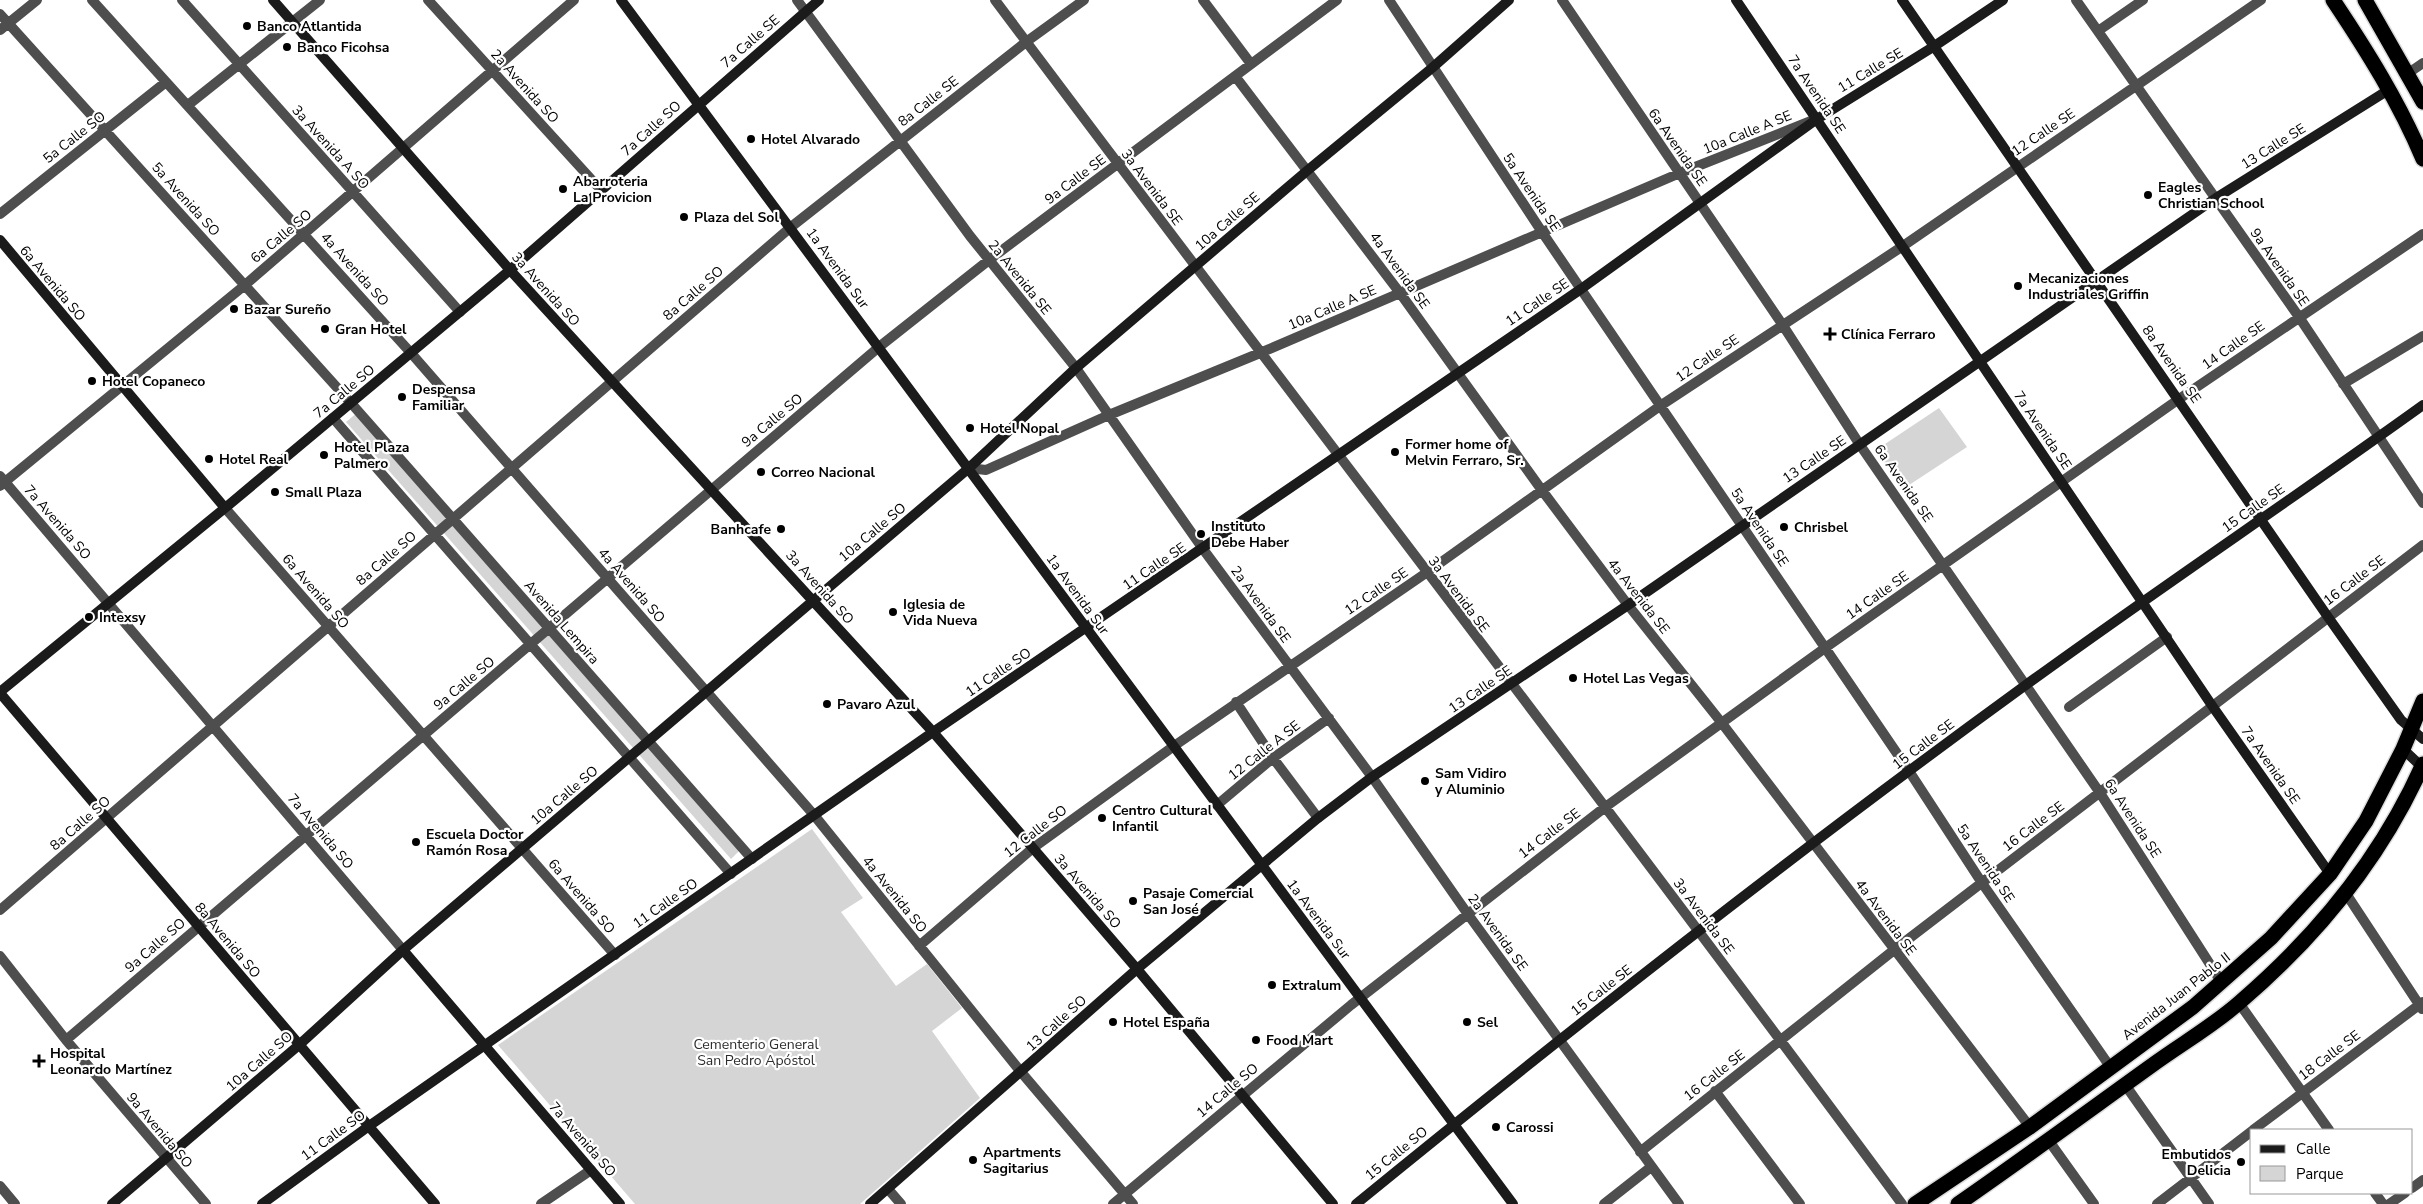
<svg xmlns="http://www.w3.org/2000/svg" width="2423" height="1204" font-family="'Nunito Sans',sans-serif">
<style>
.green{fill:#d5d5d5}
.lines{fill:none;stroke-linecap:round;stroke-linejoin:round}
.highway-casing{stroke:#dbdbdb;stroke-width:18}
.street{stroke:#4e4e4e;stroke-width:10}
.secondary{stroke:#1b1b1b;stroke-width:10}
.highway{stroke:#000;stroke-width:15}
.poi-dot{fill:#000;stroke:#fff;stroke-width:2}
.labels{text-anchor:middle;stroke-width:4.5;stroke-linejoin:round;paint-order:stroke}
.poi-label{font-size:14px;font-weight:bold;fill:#000;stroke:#fff;text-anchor:start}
.street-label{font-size:14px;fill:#000;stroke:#fff}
.park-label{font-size:14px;fill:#2c2c2c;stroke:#fff}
</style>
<rect width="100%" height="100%" fill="#fff"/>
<path class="green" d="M1939,408L1967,447L1903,489L1876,450Z
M358,412L741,849L731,859L346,422Z
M812,829L863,898L841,912L896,986L927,964L962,1008L932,1031L980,1098L860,1204H635L498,1045Z"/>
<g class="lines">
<g class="highway-casing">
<path id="highway" d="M2333,0C2367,51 2399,102 2423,159
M2365,0L2423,102
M1915,1204L2030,1127L2193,1007L2271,938L2330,874L2366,821L2403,749L2423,701
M1958,1204C2023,1159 2087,1112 2151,1066C2181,1044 2213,1026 2240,1002C2317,936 2382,856 2423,764"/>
</g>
<path class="street" d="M92,0L411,353L814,815L1021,1072L1133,1204
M182,0L460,312
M428,0L601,190
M797,0L970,236L1076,368L1203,549L1372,777L1467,913L1679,1204
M995,0C1296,402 1604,800 1902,1204
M1203,0L1251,64
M1389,0L1542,232L1909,771L1982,883L2111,1068
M1562,0L1782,324L1860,445L2100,793L2222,983
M2076,0L2299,317L2423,503
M0,14L351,403L752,859
M0,30L37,0
M2098,31L2143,0
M2407,74L2423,63
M1235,76L1400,293L1541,489L1628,605L1721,722L2030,1127
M188,105L320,0
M0,214L166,82
M2343,384L2423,336
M333,418L731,874
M969,468L986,470L1109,415L1260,353L1680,173L1811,121
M0,476L403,950
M0,486L245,285L574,0
M225,508L615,955
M1236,702L1273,758L1318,818
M2069,707L2167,637
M1217,805L1273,758L1329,718
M2345,892L2422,1009
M0,910L791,227L1026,42L1084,0
M919,946L1033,848L1174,746L1426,573L1660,406L1903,246L2261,0
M0,956L66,1040L206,1204
M2239,1003L2329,1130
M66,1040L879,347L989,260L1337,0
M2126,1086L2209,1204
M1715,1091L1800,1204
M2253,1130L2423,1002
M2049,1141L2094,1204
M1640,1152L1894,950L2423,545
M0,1186L15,1204
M2412,1188L2423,1180
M888,1189L901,1204
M2375,1193L2383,1204
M541,1204L591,1170
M1113,1204L1351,1005L1604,808L1825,648L2179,399L2423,234
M1604,1204L1651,1167
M2157,1204L2252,1131
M2389,1204L2405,1193"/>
<path class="secondary" d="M273,0L510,270L933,732L1137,969L1333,1204
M621,0L1513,1204
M1736,0L2213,707L2330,874
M1902,0L2328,617L2401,720L2423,739
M0,240L225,508
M0,692L225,508L510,270L819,0
M0,693L435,1204
M2403,749L2423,768
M403,950L620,1204
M112,1204L299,1045L403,950L969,468L1076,368L1308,170L1432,68L1509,0
M262,1204L369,1126L933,732L1581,289L1817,119L1933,47L2003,0
M870,1204L1137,969L1318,818L1372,777L1628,605L2216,198L2390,89
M1356,1204C1574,1026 1796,852 2023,687C2155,591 2291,500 2423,405"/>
<use href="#highway" class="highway"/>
</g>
<g class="poi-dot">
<circle cx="247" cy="26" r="5"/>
<circle cx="287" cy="47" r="5"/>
<circle cx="751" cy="139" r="5"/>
<circle cx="563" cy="189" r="5"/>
<circle cx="2148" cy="195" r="5"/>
<circle cx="684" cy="217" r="5"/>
<circle cx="2018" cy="286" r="5"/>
<circle cx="234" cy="309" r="5"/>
<circle cx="325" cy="329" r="5"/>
<path d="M1827.5 326.5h5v5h5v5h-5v5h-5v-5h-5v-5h5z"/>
<circle cx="92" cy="381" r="5"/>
<circle cx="402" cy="397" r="5"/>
<circle cx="970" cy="428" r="5"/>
<circle cx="1395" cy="452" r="5"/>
<circle cx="324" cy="455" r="5"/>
<circle cx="209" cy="459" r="5"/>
<circle cx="761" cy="472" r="5"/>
<circle cx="275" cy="492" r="5"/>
<circle cx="1784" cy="527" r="5"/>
<circle cx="781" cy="529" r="5"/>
<circle cx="1201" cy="534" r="5"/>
<circle cx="893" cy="612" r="5"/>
<circle cx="89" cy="617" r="5"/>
<circle cx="1573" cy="678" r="5"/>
<circle cx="827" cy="704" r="5"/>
<circle cx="1425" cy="781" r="5"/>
<circle cx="1102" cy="818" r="5"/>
<circle cx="416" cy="842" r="5"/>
<circle cx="1133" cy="901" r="5"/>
<circle cx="1272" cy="985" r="5"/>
<circle cx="1113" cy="1022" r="5"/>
<circle cx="1467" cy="1022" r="5"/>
<circle cx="1256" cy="1040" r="5"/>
<path d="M36.5 1053.5h5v5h5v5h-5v5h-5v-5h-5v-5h5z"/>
<circle cx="1496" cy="1127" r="5"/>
<circle cx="973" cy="1160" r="5"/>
<circle cx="2241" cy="1162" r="5"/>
</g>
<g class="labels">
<g class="poi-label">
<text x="257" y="31">Banco Atlantida</text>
<text x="297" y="52">Banco Ficohsa</text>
<text x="761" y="144">Hotel Alvarado</text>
<text x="573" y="186">Abarroteria<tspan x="573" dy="16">La Provicion</tspan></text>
<text x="2158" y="192">Eagles<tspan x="2158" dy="16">Christian School</tspan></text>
<text x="694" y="222">Plaza del Sol</text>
<text x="2028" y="283">Mecanizaciones<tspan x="2028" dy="16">Industriales Griffin</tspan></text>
<text x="244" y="314">Bazar Sureño</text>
<text x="335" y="334">Gran Hotel</text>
<text x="1841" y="339">Clínica Ferraro</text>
<text x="102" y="386">Hotel Copaneco</text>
<text x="412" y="394">Despensa<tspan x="412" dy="16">Familiar</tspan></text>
<text x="980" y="433">Hotel Nopal</text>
<text x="1405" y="449">Former home of<tspan x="1405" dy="16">Melvin Ferraro, Sr.</tspan></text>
<text x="334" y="452">Hotel Plaza<tspan x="334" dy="16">Palmero</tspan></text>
<text x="219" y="464">Hotel Real</text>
<text x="771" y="477">Correo Nacional</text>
<text x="285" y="497">Small Plaza</text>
<text x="1211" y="531">Instituto<tspan x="1211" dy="16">Debe Haber</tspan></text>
<text x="1794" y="532">Chrisbel</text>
<text x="771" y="534" text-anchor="end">Banhcafe</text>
<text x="903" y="609">Iglesia de<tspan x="903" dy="16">Vida Nueva</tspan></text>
<text x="99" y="622">Intexsy</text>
<text x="1583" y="683">Hotel Las Vegas</text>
<text x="837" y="709">Pavaro Azul</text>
<text x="1435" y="778">Sam Vidiro<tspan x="1435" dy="16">y Aluminio</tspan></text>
<text x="1112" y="815">Centro Cultural<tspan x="1112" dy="16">Infantil</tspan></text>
<text x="426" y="839">Escuela Doctor<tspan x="426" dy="16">Ramón Rosa</tspan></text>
<text x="1143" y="898">Pasaje Comercial<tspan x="1143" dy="16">San José</tspan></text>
<text x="1282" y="990">Extralum</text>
<text x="1123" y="1027">Hotel España</text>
<text x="1477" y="1027">Sel</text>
<text x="1266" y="1045">Food Mart</text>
<text x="50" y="1058">Hospital<tspan x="50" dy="16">Leonardo Martínez</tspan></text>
<text x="1506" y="1132">Carossi</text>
<text x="983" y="1157">Apartments<tspan x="983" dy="16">Sagitarius</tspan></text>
<text x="2231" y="1159" text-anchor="end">Embutidos<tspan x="2231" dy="16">Delicia</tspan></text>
</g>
<g class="street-label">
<text transform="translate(750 41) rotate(-41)" y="5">7a Calle SE</text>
<text transform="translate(1870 70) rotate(-31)" y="5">11 Calle SE</text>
<text transform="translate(525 86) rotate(48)" y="5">2a Avenida SO</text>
<text transform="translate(1817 94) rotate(56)" y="5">7a Avenida SE</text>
<text transform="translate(928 101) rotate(-38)" y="5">8a Calle SE</text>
<text transform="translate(651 128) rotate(-42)" y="5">7a Calle SO</text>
<text transform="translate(1747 132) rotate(-22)" y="5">10a Calle A SE</text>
<text transform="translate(2043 132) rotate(-34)" y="5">12 Calle SE</text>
<text transform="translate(74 137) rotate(-38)" y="5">5a Calle SO</text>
<text transform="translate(2273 146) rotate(-32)" y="5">13 Calle SE</text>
<text transform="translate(331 147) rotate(48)" y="5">3a Avenida A SO</text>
<text transform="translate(1678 147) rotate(55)" y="5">6a Avenida SE</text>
<text transform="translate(1075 179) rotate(-37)" y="5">9a Calle SE</text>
<text transform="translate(1152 187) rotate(53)" y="5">3a Avenida SE</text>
<text transform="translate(1532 192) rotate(56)" y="5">5a Avenida SE</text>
<text transform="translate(186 199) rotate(48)" y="5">5a Avenida SO</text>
<text transform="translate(1227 221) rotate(-41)" y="5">10a Calle SE</text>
<text transform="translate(281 236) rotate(-40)" y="5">6a Calle SO</text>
<text transform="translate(2280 267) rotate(55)" y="5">9a Avenida SE</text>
<text transform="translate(838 268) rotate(54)" y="5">1a Avenida Sur</text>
<text transform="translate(355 269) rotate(48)" y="5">4a Avenida SO</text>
<text transform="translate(1400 270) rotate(54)" y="5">4a Avenida SE</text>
<text transform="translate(1020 277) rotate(51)" y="5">2a Avenida SE</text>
<text transform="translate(53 283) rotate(50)" y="5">6a Avenida SO</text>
<text transform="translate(546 289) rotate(48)" y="5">3a Avenida SO</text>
<text transform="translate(693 293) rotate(-41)" y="5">8a Calle SO</text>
<text transform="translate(1537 302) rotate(-34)" y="5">11 Calle SE</text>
<text transform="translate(1332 307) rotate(-23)" y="5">10a Calle A SE</text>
<text transform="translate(2233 345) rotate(-35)" y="5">14 Calle SE</text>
<text transform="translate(1707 358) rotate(-34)" y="5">12 Calle SE</text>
<text transform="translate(2172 364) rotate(55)" y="5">8a Avenida SE</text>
<text transform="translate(344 391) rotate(-40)" y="5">7a Calle SO</text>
<text transform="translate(772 420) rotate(-40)" y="5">9a Calle SO</text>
<text transform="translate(2043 430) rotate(56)" y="5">7a Avenida SE</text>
<text transform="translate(1814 459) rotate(-34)" y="5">13 Calle SE</text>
<text transform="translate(1904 483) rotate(55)" y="5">6a Avenida SE</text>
<text transform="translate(2253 508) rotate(-35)" y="5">15 Calle SE</text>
<text transform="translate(58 522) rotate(49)" y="5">7a Avenida SO</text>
<text transform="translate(1760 527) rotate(56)" y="5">5a Avenida SE</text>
<text transform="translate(872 532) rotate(-40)" y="5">10a Calle SO</text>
<text transform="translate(386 558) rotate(-41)" y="5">8a Calle SO</text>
<text transform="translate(1154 566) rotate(-34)" y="5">11 Calle SE</text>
<text transform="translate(2354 580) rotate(-37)" y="5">16 Calle SE</text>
<text transform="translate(632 585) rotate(49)" y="5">4a Avenida SO</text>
<text transform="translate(820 587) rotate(48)" y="5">3a Avenida SO</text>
<text transform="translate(316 591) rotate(49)" y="5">6a Avenida SO</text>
<text transform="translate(1376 591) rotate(-34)" y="5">12 Calle SE</text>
<text transform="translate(1078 594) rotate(54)" y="5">1a Avenida Sur</text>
<text transform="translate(1459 594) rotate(53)" y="5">3a Avenida SE</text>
<text transform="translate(1877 595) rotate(-35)" y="5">14 Calle SE</text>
<text transform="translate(1639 596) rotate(52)" y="5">4a Avenida SE</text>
<text transform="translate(1261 604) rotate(54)" y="5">2a Avenida SE</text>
<text transform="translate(562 622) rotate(49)" y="5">Avenida Lempira</text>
<text transform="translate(998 672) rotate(-34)" y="5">11 Calle SO</text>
<text transform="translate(464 683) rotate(-40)" y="5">9a Calle SO</text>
<text transform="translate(1480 689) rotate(-34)" y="5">13 Calle SE</text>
<text transform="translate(1923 744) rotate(-37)" y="5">15 Calle SE</text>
<text transform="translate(1264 750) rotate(-38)" y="5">12 Calle A SE</text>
<text transform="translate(2271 765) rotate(55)" y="5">7a Avenida SE</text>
<text transform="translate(564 795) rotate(-40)" y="5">10a Calle SO</text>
<text transform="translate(2133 818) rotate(57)" y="5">6a Avenida SE</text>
<text transform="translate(80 823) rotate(-41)" y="5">8a Calle SO</text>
<text transform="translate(2033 826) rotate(-37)" y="5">16 Calle SE</text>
<text transform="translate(321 831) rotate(50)" y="5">7a Avenida SO</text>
<text transform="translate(1035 831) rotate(-38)" y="5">12 Calle SO</text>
<text transform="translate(1549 833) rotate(-37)" y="5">14 Calle SE</text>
<text transform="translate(1986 863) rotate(56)" y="5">5a Avenida SE</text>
<text transform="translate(1088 891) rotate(49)" y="5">3a Avenida SO</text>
<text transform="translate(895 894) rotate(51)" y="5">4a Avenida SO</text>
<text transform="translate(582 896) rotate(49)" y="5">6a Avenida SO</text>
<text transform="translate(665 903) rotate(-35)" y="5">11 Calle SO</text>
<text transform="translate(1704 916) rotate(53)" y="5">3a Avenida SE</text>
<text transform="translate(1886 917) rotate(53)" y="5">4a Avenida SE</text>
<text transform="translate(1319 919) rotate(53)" y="5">1a Avenida Sur</text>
<text transform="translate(1498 932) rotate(54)" y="5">2a Avenida SE</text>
<text transform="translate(228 940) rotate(50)" y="5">8a Avenida SO</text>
<text transform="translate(155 945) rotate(-41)" y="5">9a Calle SO</text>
<text transform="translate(1601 990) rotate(-38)" y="5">15 Calle SE</text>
<text transform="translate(2176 996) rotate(-38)" y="5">Avenida Juan Pablo II</text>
<text transform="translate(1056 1023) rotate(-42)" y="5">13 Calle SO</text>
<text transform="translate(2329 1055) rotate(-37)" y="5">18 Calle SE</text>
<text transform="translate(259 1061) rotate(-41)" y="5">10a Calle SO</text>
<text transform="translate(1714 1075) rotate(-38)" y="5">16 Calle SE</text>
<text transform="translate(1227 1090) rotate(-40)" y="5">14 Calle SO</text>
<text transform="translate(160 1130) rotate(50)" y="5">9a Avenida SO</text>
<text transform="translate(333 1135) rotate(-36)" y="5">11 Calle SO</text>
<text transform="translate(583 1139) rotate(49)" y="5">7a Avenida SO</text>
<text transform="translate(1396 1153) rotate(-39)" y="5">15 Calle SO</text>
</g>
<g class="park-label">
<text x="756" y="1049">Cementerio General<tspan x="756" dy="16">San Pedro Apóstol</tspan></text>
</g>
</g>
<rect x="2250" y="1129" width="162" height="65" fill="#ffffff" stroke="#999999"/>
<rect x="2260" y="1145" width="25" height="8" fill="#1b1b1b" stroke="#999999"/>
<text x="2296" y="1154" font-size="15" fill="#000000">Calle</text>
<rect x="2260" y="1166" width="25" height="15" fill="#d5d5d5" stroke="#999999"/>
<text x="2296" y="1179" font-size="15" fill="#000000">Parque</text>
</svg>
